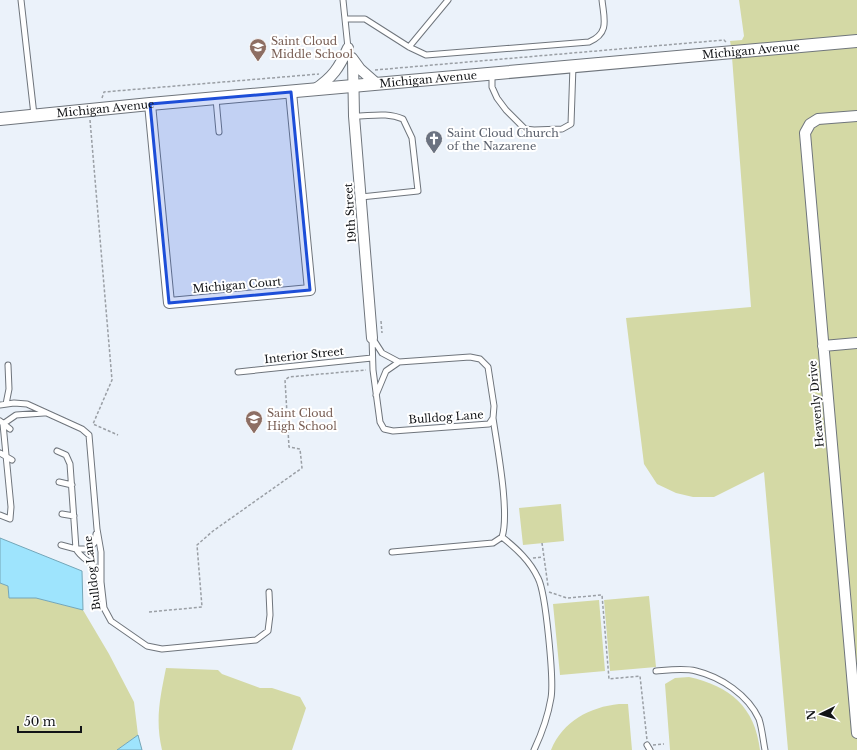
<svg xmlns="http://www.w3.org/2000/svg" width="857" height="750" font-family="'Libre Baskerville',serif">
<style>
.green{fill:#d4d9a5}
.water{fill:#9ee4fd;stroke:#74a6b8}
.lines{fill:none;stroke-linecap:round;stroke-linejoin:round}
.service-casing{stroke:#6f757c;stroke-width:7}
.minor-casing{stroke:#6f757c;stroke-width:12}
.tertiary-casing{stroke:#6f757c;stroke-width:14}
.path{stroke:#9a9fa5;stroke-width:1.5;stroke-dasharray:3 2;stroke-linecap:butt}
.service{stroke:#fff;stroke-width:5}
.minor{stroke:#fff;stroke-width:10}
.tertiary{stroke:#fff;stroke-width:12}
.marked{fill:#1d4ed8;fill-opacity:0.2;stroke:#1d4ed8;stroke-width:3;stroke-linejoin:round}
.labels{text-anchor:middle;stroke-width:4;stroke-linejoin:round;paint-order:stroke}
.education-label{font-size:11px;fill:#785e54;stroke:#fff;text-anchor:start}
.street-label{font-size:11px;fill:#121417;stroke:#fff}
.worship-label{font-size:11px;fill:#5b616d;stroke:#fff;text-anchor:start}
</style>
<rect width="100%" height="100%" fill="#ebf2fa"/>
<path class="green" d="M739,0H857V37L731,46L730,41L742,40L744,36Z
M857,46V750H788L764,472L714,497H693L676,493L657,484L644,464L626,318L751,307L732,57Z
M561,504L564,541L523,545L519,508Z
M0,583L8,586L9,598H36L83,610L109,654L134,702L138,735L117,750H0Z
M649,596L656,667L610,671L604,600Z
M599,600L605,671L560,675L553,604Z
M166,668L218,670L222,674L260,688H272L300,697L306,708L292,750H162C155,720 160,698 166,668Z
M689,677C730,686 755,707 760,750H670L665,684L675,678Z
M619,704H628L632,750H551C563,721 590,707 619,704Z"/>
<path class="water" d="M0,538L82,571L83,610L36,598H9L8,586L0,583Z
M138,735L142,750H117Z"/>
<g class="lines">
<g class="service-casing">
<path id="service" d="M21,0L34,115
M343,0L348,48
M345,19H365L409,47L426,55L589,42C610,33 604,19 602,0
M409,47L448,0
M492,74V87L497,98L506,110L525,129L534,130L562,129L571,124L573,66
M216,99L219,132
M354,116C371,116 387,112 403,119L412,138L418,191L361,197
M372,338L373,370L380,422L384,429L393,431L489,424L493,418L494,406L488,367L480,359L470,357L399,362L386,371L376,395
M373,339L382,353L399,362
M238,372L372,358
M6,404L9,389L8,365
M0,405L14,403L27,404L82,429L89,435L97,529L101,552V582L104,608L111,621L147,646L162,649L256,640L268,631L270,615L269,592
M0,421L10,429
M3,424L16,415L44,413
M57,451L66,455L70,464L76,549L61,545
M0,453L12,460
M59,482L72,485
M62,514L74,516
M0,515L10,519L11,507L3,424
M502,537C517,549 530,561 538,578C546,593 554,681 551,698C548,716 542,733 534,750
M76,549C84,563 96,560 100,579
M76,549H89L95,542L96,534
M392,552L493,543L502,537C510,513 497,446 493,418
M656,671C669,670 684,668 696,671C721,677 748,695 759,719C762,728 763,740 765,750
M647,745L650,750"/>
</g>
<g class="minor-casing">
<path id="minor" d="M352,58L360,69L377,84
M353,60L354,116L372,338
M314,90C333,77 339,68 348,48
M150,104L169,303L310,290L291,92
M857,116L818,119L810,124L805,133L857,733
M823,346L857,343"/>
</g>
<g class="tertiary-casing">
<g id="tertiary">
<path id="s1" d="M0,119L150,104L857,41"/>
</g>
</g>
<path class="path" d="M375,70L724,40L727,43
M102,98L104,92L319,74
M90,120L112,380L93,424L118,435
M381,321L382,333
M542,543L548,586
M533,558L543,557
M549,592L567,598L602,595L609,679L640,676L647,740
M149,612L202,607L197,545L213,531L302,468L300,449L289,447L285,380L289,377L366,370
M653,745L664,744"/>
<use href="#service" class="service"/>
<use href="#minor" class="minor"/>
<use href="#tertiary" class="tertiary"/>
</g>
<path class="marked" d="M291,92L310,290L169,303L150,104Z"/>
<defs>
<g id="school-pin" transform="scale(0.9)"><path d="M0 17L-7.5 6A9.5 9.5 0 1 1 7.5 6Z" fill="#8d6e63" stroke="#fff"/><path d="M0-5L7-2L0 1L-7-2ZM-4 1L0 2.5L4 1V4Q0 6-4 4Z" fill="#fff"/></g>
<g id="church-pin" transform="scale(0.9)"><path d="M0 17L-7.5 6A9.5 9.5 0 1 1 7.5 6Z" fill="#6b7280" stroke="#fff"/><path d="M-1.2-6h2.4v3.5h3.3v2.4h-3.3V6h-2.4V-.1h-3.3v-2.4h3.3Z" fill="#fff"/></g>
</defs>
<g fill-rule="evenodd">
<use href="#school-pin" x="258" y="47"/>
<use href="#church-pin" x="434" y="139"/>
<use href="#school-pin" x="254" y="419"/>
</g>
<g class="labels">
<g class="education-label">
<text x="271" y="45">Saint Cloud<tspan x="271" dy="13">Middle School</tspan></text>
<text x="267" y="417">Saint Cloud<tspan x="267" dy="13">High School</tspan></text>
</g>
<g class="street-label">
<text dy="4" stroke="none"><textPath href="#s1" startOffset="754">Michigan Avenue</textPath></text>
<text dy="4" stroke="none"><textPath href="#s1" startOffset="430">Michigan Avenue</textPath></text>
<text dy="4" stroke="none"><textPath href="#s1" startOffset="106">Michigan Avenue</textPath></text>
<text transform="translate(350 213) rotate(-94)" y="4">19th Street</text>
<text transform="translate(237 285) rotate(-5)" y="4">Michigan Court</text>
<text transform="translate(304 355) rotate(-6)" y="4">Interior Street</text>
<text transform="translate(816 404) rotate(-95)" y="4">Heavenly Drive</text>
<text transform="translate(446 417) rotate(-4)" y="4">Bulldog Lane</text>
<text transform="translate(92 573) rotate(-97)" y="4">Bulldog Lane</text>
</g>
<g class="worship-label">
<text x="447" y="137">Saint Cloud Church<tspan x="447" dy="13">of the Nazarene</tspan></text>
</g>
</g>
<g transform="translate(821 714) rotate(265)" stroke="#ffffff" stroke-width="3" paint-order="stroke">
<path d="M0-3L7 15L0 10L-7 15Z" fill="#121417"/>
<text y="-6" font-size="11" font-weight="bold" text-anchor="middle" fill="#121417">N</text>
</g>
<path d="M18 726v6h63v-6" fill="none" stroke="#121417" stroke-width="2"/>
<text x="24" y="726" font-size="12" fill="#121417" stroke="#ffffff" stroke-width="3" paint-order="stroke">50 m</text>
</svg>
